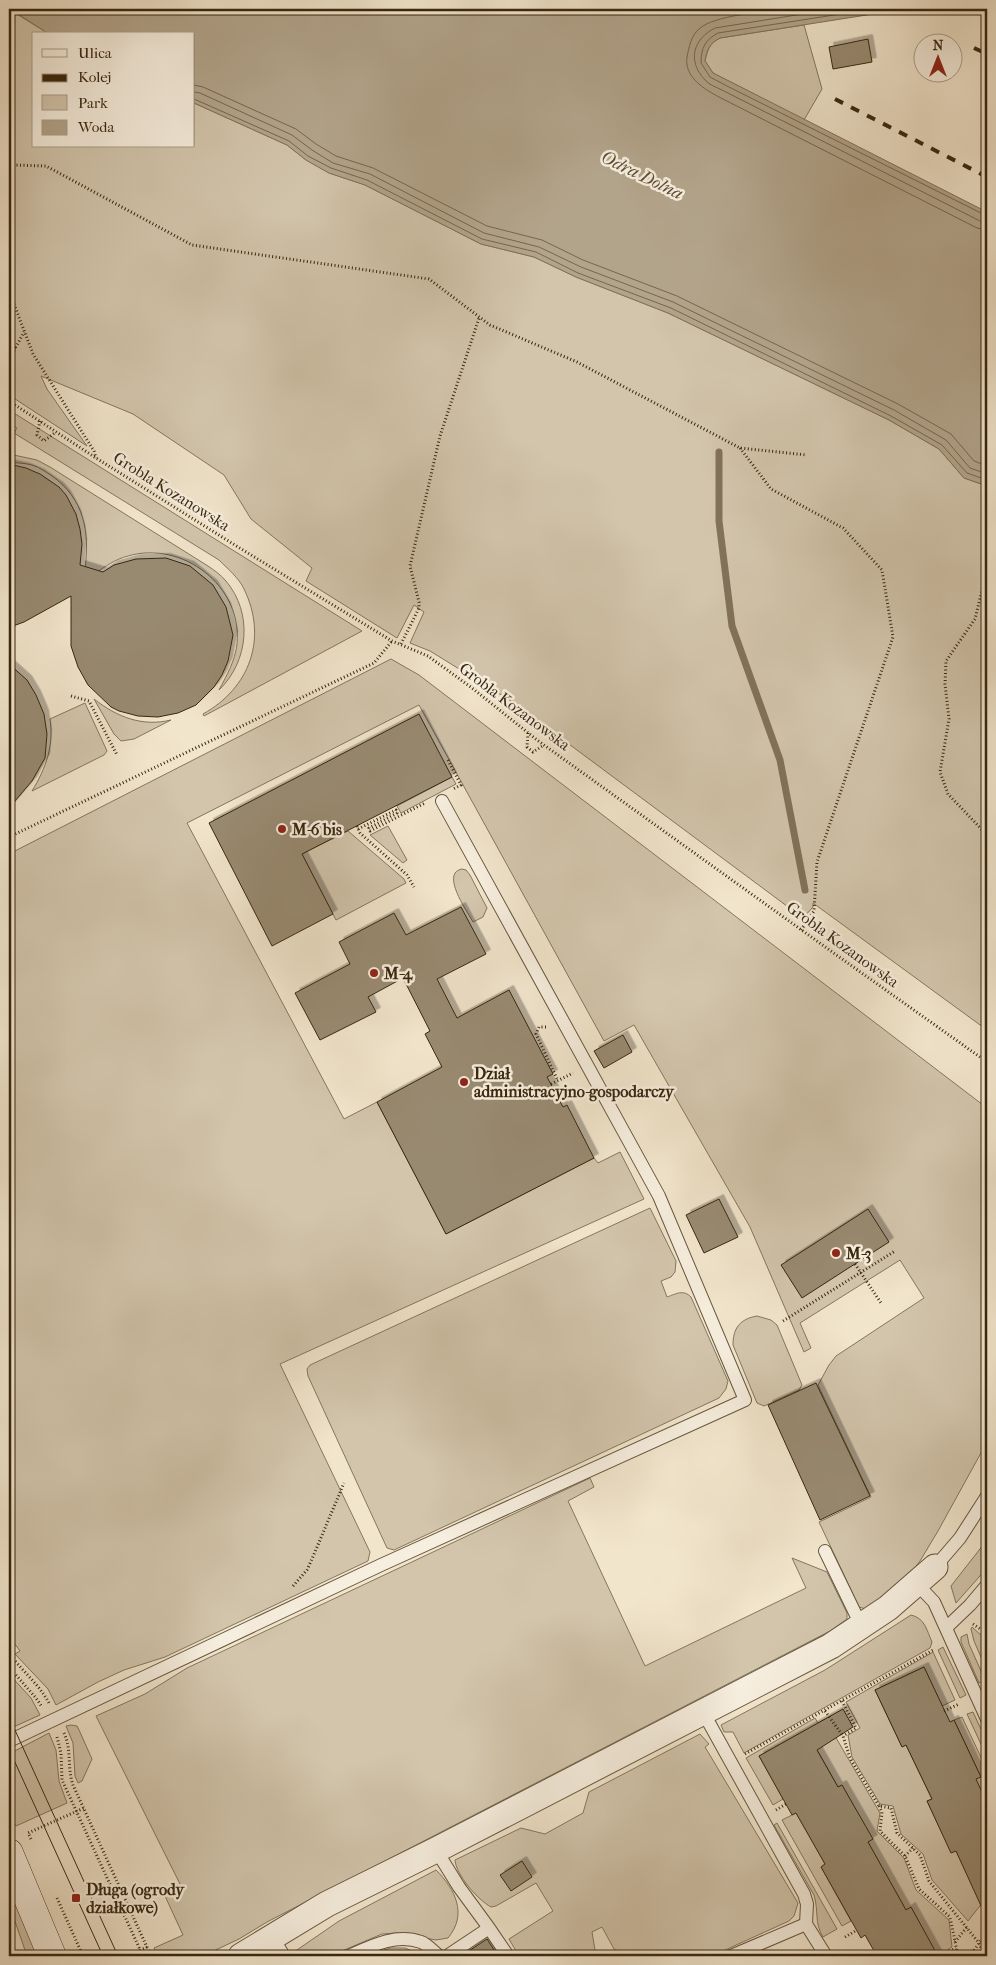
<svg xmlns="http://www.w3.org/2000/svg" width="996" height="1965" font-family="'IM FELL French Canon',serif">
<style>
.green{fill:#d2c5ac;stroke:#85765d}
.water{fill:#b2a48b;stroke:#817259}
.lines{fill:none;stroke-linecap:round;stroke-linejoin:round}
.shore{stroke:#75664c;stroke-width:1}
.stream{stroke:#817259;stroke-width:7}
.building{fill:#988a71;stroke:#38270e;filter:url(#shadow)}
.lane-casing{stroke:#66563e;stroke-width:14}
.street-casing{stroke:#66563e;stroke-width:27}
.secondary-casing{stroke:#38270e;stroke-width:29}
.path{stroke:#38270e;stroke-width:3;stroke-dasharray:1 2.5;stroke-linecap:butt}
.lane{stroke:#f6eede;stroke-width:12}
.street{stroke:#f6eede;stroke-width:25}
.secondary{stroke:#f6eede;stroke-width:28}
.tram{stroke:#38270e;stroke-width:1}
.rail{stroke:#38270e;stroke-width:4;stroke-dasharray:9 9;stroke-linecap:butt}
.poi-dot{fill:#8f2418;stroke:#f6eede;stroke-width:2}
.labels{text-anchor:middle;stroke-width:5;stroke-linejoin:round;paint-order:stroke}
.street-label{font-size:16px;fill:#38270e;stroke:#f6eede}
.poi-label{font-size:16px;font-weight:bold;fill:#38270e;stroke:#f6eede;text-anchor:start}
.water-label{font-size:18px;font-style:italic;fill:#5d4c34;stroke:#f6eede}
</style>
<defs>
<filter id="shadow"><feDropShadow dx="4.5" dy="-4.5" stdDeviation="0" flood-color="#0004"/></filter>
</defs>
<rect width="100%" height="100%" fill="#f1e5cc"/>
<filter id="stains"><feTurbulence type="fractalNoise" baseFrequency=".004" numOctaves="4"/><feColorMatrix values="0 0 0 0 .2 0 0 0 0 .09 0 0 0 0 .02 0 0 0 .5 -.17"/></filter>
<radialGradient id="worn" r=".72"><stop offset=".6" stop-color="#630" stop-opacity="0"/><stop offset="1" stop-color="#630" stop-opacity=".3"/></radialGradient>
<path class="green" d="M9,9H15V13L49,34H34V146H194V103L287,145L306,160L329,173L365,185L481,244L534,257L576,277L668,313L889,420L939,449L964,478L987,486V1030L813,903V907L803,918L511,701L430,651L410,643L424,612L414,605L397,638L306,581L312,568L251,519L224,475L133,414L41,376L47,389L87,446L9,395Z
M804,25L822,89L804,120L713,73L705,61C708,49 709,44 720,38Z
M9,410L362,631L204,716L203,714C250,688 268,638 244,589C239,578 228,569 219,560L14,433L17,428L9,423Z
M9,454L37,460L50,467L208,566C214,570 221,575 226,581C253,613 249,661 219,690C227,675 235,661 237,644C243,586 182,540 128,556C115,559 105,567 94,574L85,569C90,531 84,499 52,476C46,472 39,467 32,465C25,463 16,463 9,462Z
M391,659L419,675L987,1108V1442L938,1531L920,1561L908,1577L889,1595L866,1609L859,1607L819,1522L871,1497L818,1385L829,1365L836,1356L924,1298L900,1260L800,1323L811,1348L804,1352L750,1227L634,1025L604,1041L419,705L187,823L344,1119L377,1102L446,1234L594,1158L598,1163L620,1152L644,1199L280,1364L370,1552L368,1561L165,1657L124,1670L98,1682L56,1705L48,1689L15,1654L20,1651L9,1636V854Z
M94,699C117,717 142,727 171,720L134,739L121,741L114,734Z
M85,703L107,751L104,755L32,791C46,768 54,746 50,719Z
M452,777L456,784L401,813L397,806Z
M388,826L407,860L403,863L370,835Z
M348,831L404,879L406,883L336,920L302,854Z
M462,869L466,870L470,875L487,908L483,917L473,922C467,911 440,873 462,869Z
M650,1208L676,1261L675,1272L671,1277L661,1281L667,1297C676,1294 683,1289 691,1297L728,1381L726,1389L719,1398L394,1550L387,1548L308,1376L307,1369L310,1365Z
M757,1316L771,1320L777,1325L802,1385L799,1390L764,1406L757,1403L733,1345C733,1328 740,1319 757,1316Z
M590,1478L594,1487L568,1501L645,1666L806,1588L792,1558L827,1572L847,1613V1619L830,1631L267,1922L239,1939L203,1956H158L154,1948L183,1935L165,1896L182,1888L96,1716L145,1694L187,1668Z
M987,1540V1568L956,1603L951,1586Z
M911,1615C925,1618 927,1631 932,1642L930,1648L744,1753L733,1732H724L721,1725L825,1670Z
M972,1627L982,1636L981,1637L987,1650V1671L974,1641L971,1629Z
M967,1634L969,1644L985,1680L979,1683L961,1642V1637Z
M943,1647L966,1695L960,1698L938,1650Z
M933,1652L955,1700L942,1706L924,1667L875,1690L902,1747L906,1745L932,1799L927,1801L951,1852L956,1851L978,1898L987,1885V1897L968,1921L932,1880L923,1854L901,1834L893,1806L880,1804L852,1757L848,1735L860,1728L846,1702Z
M9,1674L31,1698L40,1715L9,1729Z
M973,1712L987,1742V1757L967,1714Z
M962,1717L987,1770V1774L981,1777L954,1720Z
M815,1718L818,1723L825,1719L880,1813L877,1831L904,1858L916,1890L949,1920L952,1947L944,1952L935,1951L911,1907L906,1910L868,1842L872,1839L842,1785L838,1787L806,1730L759,1756L783,1799L773,1805L746,1758Z
M71,1725L77,1726L79,1730L92,1759L82,1781L78,1783L75,1776L73,1743L66,1726Z
M49,1733L56,1750L59,1781L67,1803L16,1826L9,1815V1754Z
M700,1734L709,1744L705,1747L798,1903L794,1916L789,1921L712,1956H632L630,1953L624,1954L614,1949L602,1927L592,1932L596,1956H519L509,1939L553,1911L536,1883L496,1906L491,1907C478,1900 456,1875 455,1860L521,1828L545,1834L583,1813L589,1792Z
M796,1813L825,1864L821,1867L851,1921L842,1926L782,1820Z
M777,1823L837,1929L823,1937C814,1922 819,1912 814,1895L774,1825Z
M436,1870C455,1889 468,1914 448,1938L436,1940L397,1933L382,1934L330,1956H295L294,1952L339,1921Z
M9,1886L40,1956H27L9,1904Z
M390,1948H405L424,1956H367Z"/>
<path class="water" d="M15,9H905L720,38C709,44 707,49 705,61L713,73L727,80L987,212V486L964,478L939,449L889,420L668,313L576,277L534,257L481,244L365,185L329,173L306,160L287,145L194,103V34H49L15,12Z"/>
<g class="lines">
<path class="shore" d="M786,9C764,12 714,15 699,29C691,36 689,47 687,57C684,77 704,89 719,97L977,228L987,230
M834,9L715,28C693,39 687,61 705,80C709,85 716,87 722,90L980,221L987,223
M873,9L718,33C705,40 701,48 701,63L710,77L725,85L987,216
M194,85L203,87L296,129L316,144L336,156L373,168L487,226L542,240L583,260L677,296L898,404L951,434L974,461L987,466
M194,92L200,93L292,135L312,150L333,163L370,174L484,233L539,247L581,267L673,302L894,410L946,440L970,468L987,474
M194,99L289,141L308,156L331,168L367,180L482,239L536,252L578,273L671,308L891,416L942,445L967,473L987,480"/>
<path class="stream" d="M719,452V521L732,626L780,760L805,890"/>
</g>
<path class="building" d="M868,39L872,62L833,69L829,47Z
M9,464L26,468L40,474L59,487L66,495L76,514L80,529L82,544L80,565L103,572L114,565L136,559L166,558L190,566L213,585L226,607L233,635L228,661L222,675L214,687L196,705L178,713L158,717L138,716L119,711L111,707L88,685L78,667L71,646V596L24,622L13,626L12,623L9,624Z
M9,664L27,680L36,695L44,714L47,734L45,758L32,781L9,808Z
M419,714L452,777L302,854L333,914L272,946L209,823Z
M461,907L486,954L437,979L457,1018L509,990L553,1074L547,1077L563,1107L567,1105L594,1158L446,1234L377,1102L442,1067L425,1034L430,1031L403,978L368,997L376,1012L320,1040L295,993L350,964L339,942L394,913L406,935Z
M623,1035L632,1052L604,1068L594,1051Z
M719,1199L738,1237L704,1253L686,1215Z
M868,1209L889,1242L802,1298L781,1265Z
M816,1383L870,1496L820,1520L768,1405Z
M924,1667L950,1722L954,1720L981,1777L976,1779L987,1803V1919L956,1851L951,1853L927,1801L932,1799L906,1745L902,1747L875,1690Z
M843,1709L853,1727L817,1750L838,1787L842,1785L873,1839L868,1842L906,1910L911,1907L938,1956H877L865,1935L861,1938L821,1867L825,1864L796,1813L792,1815L759,1756Z
M522,1861L532,1877L511,1891L500,1875Z
M487,1939L498,1956H461Z"/>
<g class="lines">
<g class="lane-casing">
<path id="lane" d="M825,1551L856,1615L863,1625
M935,1567L960,1538L987,1496
M916,1583L934,1602L987,1719
M947,1627L970,1605L987,1585
M703,1712L804,1894L807,1904L806,1924L826,1956
M9,1741L381,1565L745,1400L659,1196L442,801
M436,1850L459,1887L489,1928
M271,1938L278,1946L284,1956
M349,1956C371,1946 396,1933 421,1942C427,1944 434,1952 439,1956
M447,1956L489,1928L508,1956
M731,1956L806,1924"/>
</g>
<g class="street-casing">
<path id="street" d="M241,1956L327,1904L436,1850L831,1646L888,1608L935,1567"/>
</g>
<g class="secondary-casing">
<path id="secondary" d="M9,1853L52,1956"/>
</g>
<path class="path" d="M9,147L13,165L9,189
M13,165L46,166L192,245L429,279L490,325L577,362L740,448L807,455
M9,291L33,354L94,451L96,458
M9,344L16,348
M9,360L24,332
M9,401L96,458L238,547L392,641L428,656L472,688L537,740L835,954L987,1062
M40,421L37,435L44,441L56,432
M740,448L771,489L843,528L882,570L893,637L817,862L814,911L801,930
M983,533L986,574L975,619L946,661L945,684L949,719L940,772L948,794L987,835
M401,644L419,608V602L410,566L440,436L479,318
M71,696L89,701L117,755
M528,733L527,747L533,752L544,745
M448,760L461,785L453,789
M357,826L360,833L407,875L414,887
M358,829L396,810L397,813L369,828L370,831L425,803
M9,837L374,663L392,641
M546,1027H539L536,1034L558,1081
M551,1084L573,1073
M855,1264L881,1303
M783,1321L895,1251
M293,1586L307,1570L312,1559L344,1483
M973,1624L985,1632
M9,1653C21,1670 39,1684 49,1703
M9,1667L36,1698L42,1707
M842,1701L856,1728L843,1736
M825,1711L843,1736L850,1758L879,1806L891,1808L897,1833L920,1855L929,1881L979,1943L984,1956
M944,1711L959,1704
M64,1733C72,1750 67,1768 73,1785L151,1956
M57,1737L61,1753L62,1780L143,1956
M745,1754L935,1649
M879,1806L882,1812L880,1831L905,1856L919,1889L950,1917L958,1956
M776,1810L786,1804
M31,1839L28,1833L84,1808
M905,1856L913,1848
M57,1898L83,1956
M845,1937L857,1930
M955,1942L967,1927
M127,1956L147,1947
M940,1956L956,1948
M970,1956L987,1932"/>
<use href="#lane" class="lane"/>
<use href="#street" class="street"/>
<use href="#secondary" class="secondary"/>
<path class="tram" d="M9,1717L118,1956
M9,1749L103,1956"/>
<path class="rail" d="M985,38L987,39
M974,48L987,54
M835,99L987,177"/>
</g>
<g class="poi-dot">
<circle cx="282" cy="829" r="5"/>
<circle cx="374" cy="973" r="5"/>
<circle cx="464" cy="1082" r="5"/>
<circle cx="836" cy="1253" r="5"/>
<rect x="71" y="1893" width="10" height="10" rx="2.5"/>
</g>
<g class="labels">
<g class="street-label">
<text transform="translate(172 491) rotate(32)" y="6">Grobla Kozanowska</text>
<text transform="translate(515 706) rotate(37)" y="6">Grobla Kozanowska</text>
<text transform="translate(843 944) rotate(36)" y="6">Grobla Kozanowska</text>
</g>
<g class="poi-label">
<text x="292" y="835">M-6 bis</text>
<text x="384" y="979">M-4</text>
<text x="474" y="1079">Dział<tspan x="474" dy="18">administracyjno-gospodarczy</tspan></text>
<text x="846" y="1259">M-3</text>
<text x="86" y="1895">Długa (ogrody<tspan x="86" dy="18">działkowe)</tspan></text>
</g>
<g class="water-label">
<text transform="translate(642 175) rotate(26)" y="6">Odra Dolna</text>
</g>
</g>
<rect width="996" height="1965" fill="none" stroke="#f1e5cc" stroke-width="30"/>
<rect x="10" y="10" width="976" height="1945" fill="none" stroke="#38270e" stroke-width="2.5"/>
<rect x="15" y="15" width="966" height="1935" fill="none" stroke="#38270e"/>
<rect x="32" y="32" width="162" height="115" fill="#f6eede" stroke="#aa9e8b"/>
<rect x="42" y="49" width="25" height="8" fill="#f6eede" stroke="#aa9e8b"/>
<text x="78" y="58" font-size="15" fill="#38270e">Ulica</text>
<rect x="42" y="74" width="25" height="8" fill="#38270e" stroke="#aa9e8b"/>
<text x="78" y="82" font-size="15" fill="#38270e">Kolej</text>
<rect x="42" y="95" width="25" height="15" fill="#d2c5ac" stroke="#aa9e8b"/>
<text x="78" y="108" font-size="15" fill="#38270e">Park</text>
<rect x="42" y="120" width="25" height="15" fill="#b2a48b" stroke="#aa9e8b"/>
<text x="78" y="132" font-size="15" fill="#38270e">Woda</text>
<g transform="translate(938 58)"><circle r="24" fill="#f6eede" stroke="#aa9e8b"/>
<path d="M0-4L9 19L0 12L-9 19Z" fill="#8f2418"/>
<text y="-8" font-size="14" font-weight="bold" text-anchor="middle" fill="#38270e">N</text>
</g>
<rect width="100%" height="100%" filter="url(#stains)"/>
<rect width="100%" height="100%" fill="url(#worn)"/>
</svg>
